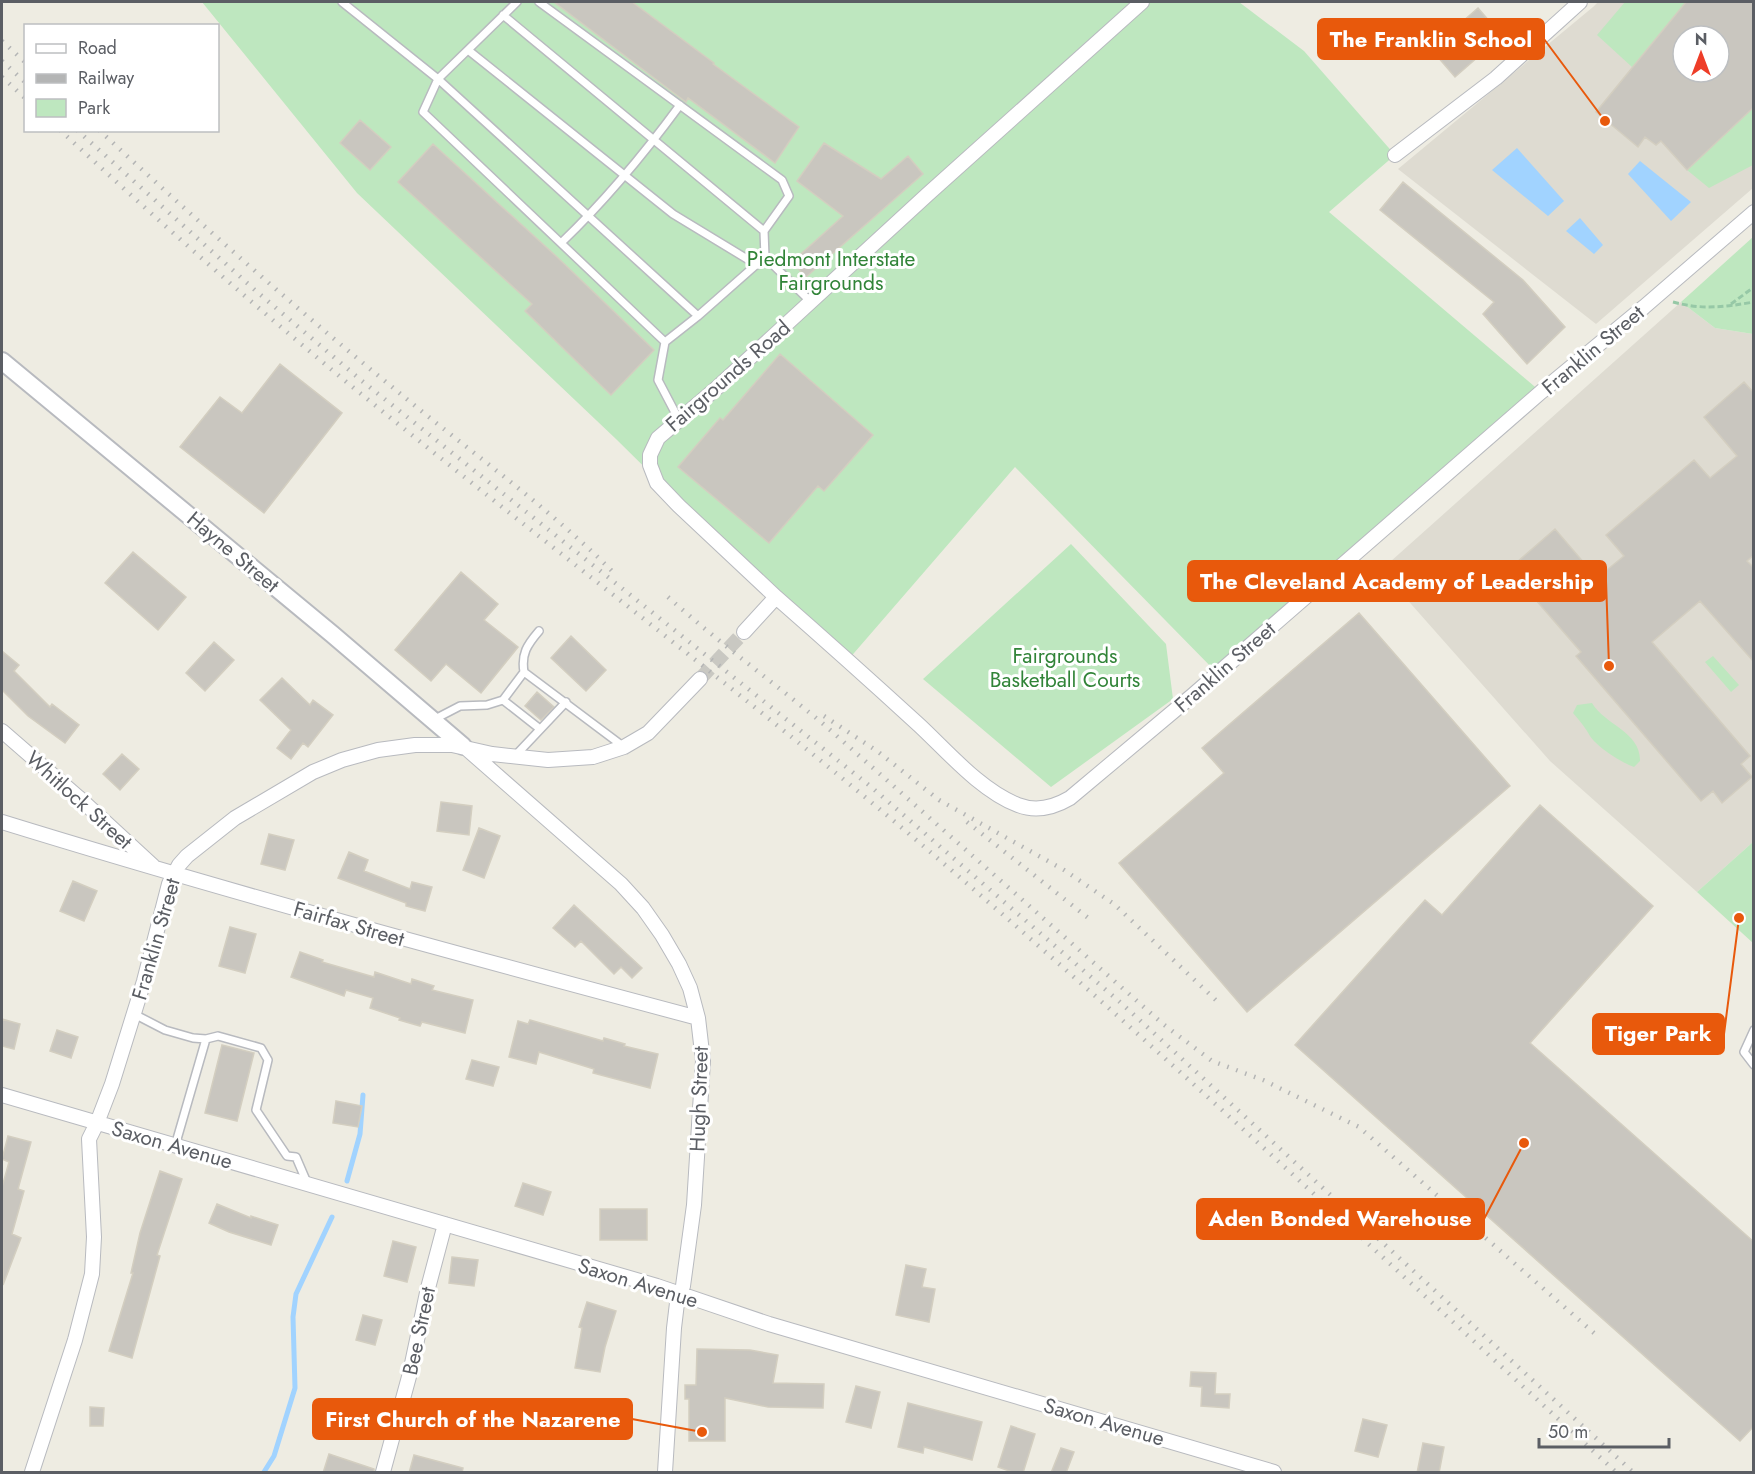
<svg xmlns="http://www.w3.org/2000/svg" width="1755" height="1474" font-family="Jost,sans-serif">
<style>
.education{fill:#dedbd1;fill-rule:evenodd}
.green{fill:#bee7bf}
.water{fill:#a1d3ff}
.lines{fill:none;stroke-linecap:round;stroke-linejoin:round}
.stream{stroke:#a1d3ff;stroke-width:5}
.building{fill:#c9c6bf;stroke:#d3cec0;stroke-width:1.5;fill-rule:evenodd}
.minor-tunnel{stroke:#c9c8c2;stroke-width:14;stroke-dasharray:14 7;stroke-linecap:butt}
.service-casing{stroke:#b8babf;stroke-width:10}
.minor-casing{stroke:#b8babf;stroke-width:16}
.tertiary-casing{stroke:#b8babf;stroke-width:20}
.path{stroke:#96c8a6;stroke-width:3;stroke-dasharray:6 3;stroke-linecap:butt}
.service{stroke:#fff;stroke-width:7}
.minor{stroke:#fff;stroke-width:14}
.tertiary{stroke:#fff;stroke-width:16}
.rail{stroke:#b4b5b5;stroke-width:4.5;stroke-dasharray:1.5 8;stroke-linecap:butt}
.labels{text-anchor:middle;stroke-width:6;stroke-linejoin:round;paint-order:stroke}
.park-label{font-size:21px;fill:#318438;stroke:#fff}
.street-label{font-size:21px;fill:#5b5e64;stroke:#fff}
.leader{fill:none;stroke:#e8590c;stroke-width:2}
.callout-dot{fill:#e8590c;stroke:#fff;stroke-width:2}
.callout{fill:#e8590c;stroke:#e8590c;stroke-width:2}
.callout-label{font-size:22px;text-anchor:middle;font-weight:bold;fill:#fff}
</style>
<rect width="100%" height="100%" fill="#eeece2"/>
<path class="education" d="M1598,2H1753V188L1596,324L1398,169L1593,7ZM1683,36H1719V72H1683Z
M1681,302L1715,328L1753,334V842L1697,892L1550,761L1381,570Z"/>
<path class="green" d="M202,2H1239L1304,51L1395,155L1329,212L1541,392L1218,674L1015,467L848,660L776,597L616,439L357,193Z
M1625,2H1686L1632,67L1597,35Z
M1753,107V165L1709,188L1687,170Z
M1753,237V334L1715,328L1681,302Z
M1071,544L1166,644L1173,699L1051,787L923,679Z
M1713,656L1739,685L1731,692L1705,662Z
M1592,703C1605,725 1641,732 1640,761L1634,767C1622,763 1597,747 1590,736C1585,727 1580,721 1573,713L1577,705Z
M1753,842V943L1697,892Z"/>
<path class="water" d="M1517,148L1564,201L1548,216L1492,170Z
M1640,161L1691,202L1671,221L1628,174Z
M1580,218L1603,245L1594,254L1566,231Z"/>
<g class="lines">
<path class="stream" d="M347,1181L360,1134L363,1095
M264,1472L274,1456L295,1388L293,1317L296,1294L332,1217"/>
</g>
<path class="building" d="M554,2H632L714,63L713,64L799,127L775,163L688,98L686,102Z
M1686,2H1754V107L1687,170L1661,141L1656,145L1645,137L1638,147L1596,112ZM1683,36H1719V72H1683Z
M1478,8L1502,36L1455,77L1431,49Z
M360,120L391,147L370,170L340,143Z
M824,143L881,179L908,156L923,174L806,277L792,262L843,216L797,181Z
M433,144L557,257L654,350L611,395L525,311L532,304L398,182Z
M1403,182L1523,280L1565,327L1527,364L1483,314L1494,302L1380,210Z
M780,354L873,435L824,491L818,486L769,543L678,467L720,418L723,420Z
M280,364L342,413L264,513L180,447L220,397L242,413Z
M1744,382L1754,393V555L1747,561L1754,568V662L1700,601L1652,642L1750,756L1741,764L1752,777L1722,803L1713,791L1701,801L1576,656L1581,652L1509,569L1555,529L1597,578L1624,556L1606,535L1694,460L1710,478L1737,456L1704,417Z
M133,552L186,597L158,630L105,583Z
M461,572L498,604L484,620L518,647L481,693L446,664L431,681L395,650Z
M1359,613L1510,786L1247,1012L1119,863L1224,773L1202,748Z
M571,636L606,670L586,691L551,658Z
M214,642L234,660L205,691L186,673Z
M2,651L19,665L14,671L50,707L52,704L79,725L65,743L28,716L2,690Z
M282,678L310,705L313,700L333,715L308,747L303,743L291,759L277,748L291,730L260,700Z
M537,692L554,707L541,720L525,706Z
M122,754L139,769L120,790L103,774Z
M441,802L472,806L469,835L437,831Z
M1540,805L1653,906L1530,1043L1754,1242V1426L1740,1441L1295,1045L1425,900L1442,915Z
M479,828L500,836L484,878L463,870Z
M269,834L294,840L285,870L261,864Z
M349,852L368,860L364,871L410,889L412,882L432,887L425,911L406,906V903L338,878Z
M73,881L97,891L84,921L60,911Z
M574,905L642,968L632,978L621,967L614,974L581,941L575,947L553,928Z
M230,927L256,934L245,973L219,966Z
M300,952L323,960L322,962L374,977L375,972L411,984L412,979L434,986L432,990L473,1000L465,1033L422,1022L420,1026L399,1020L400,1018L370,1008L373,998L346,990L344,996L291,977Z
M2,1019L20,1024L14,1049L2,1046Z
M530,1020L603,1041L604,1038L625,1044L624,1046L658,1054L650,1088L593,1073L594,1069L539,1052L536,1064L509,1057L518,1021L528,1024Z
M57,1030L78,1037L71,1058L50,1051Z
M222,1045L254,1053L237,1121L205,1113Z
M472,1060L499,1067L493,1086L466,1079Z
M336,1101L362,1106L358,1127L333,1123Z
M8,1136L31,1142L18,1189L24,1191L12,1234L21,1238L3,1285L2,1187L9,1162L2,1159Z
M160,1171L182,1179L157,1255L160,1256L132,1358L109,1351L133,1273H131L140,1233Z
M523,1183L551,1192L543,1215L515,1206Z
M217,1204L251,1218V1216L278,1225L271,1245L229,1232L209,1223Z
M600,1209H647V1240H600Z
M393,1241L416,1247L407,1282L384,1276Z
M452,1257L478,1260L474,1286L449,1283Z
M906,1265L926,1269L922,1287L935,1289L929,1322L896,1315Z
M587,1302L616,1311L605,1347L600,1372L575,1368L582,1328L579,1327Z
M363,1315L382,1320L375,1345L356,1340Z
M697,1349L750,1350L778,1355L773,1383L824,1384L823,1408L768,1407L725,1398V1441H689V1399H685V1385H696Z
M1191,1372L1216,1373L1215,1394H1230L1229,1408L1201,1406L1202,1387L1190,1386Z
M856,1386L880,1392L871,1428L846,1422Z
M908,1403L982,1422L972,1460L924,1447L923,1453L898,1447Z
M90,1407L104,1408L103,1426H90Z
M1363,1419L1387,1425L1378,1457L1355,1451Z
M1011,1426L1035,1434L1023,1473H1015L998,1467Z
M1423,1443L1444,1447L1439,1473H1417Z
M1061,1448L1074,1452L1066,1473H1051Z
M329,1454L374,1469V1473H323Z
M414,1455L463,1468L462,1473H409Z"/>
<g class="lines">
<path class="minor-tunnel" d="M700,679L744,632"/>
<g class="service-casing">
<path id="service" d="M342,2L438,79L517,2
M539,2L782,180L789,196L764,231L765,257L811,302
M503,15L764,231
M468,50L673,214L757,265
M561,243C605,201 644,154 680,105
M698,316L665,342L423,112L438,79L698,316L765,257
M665,342L658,380L679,420
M524,672C521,654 527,645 539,631
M503,700L540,729
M433,720L460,706L487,705L503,700L524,672L624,747
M515,756L566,702
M134,1014L165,1030L193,1038L206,1039L218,1036L261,1048L268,1060L256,1110L287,1156L296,1157L308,1185
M1754,1030L1744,1052L1754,1065
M175,1146L206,1039"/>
</g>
<g class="minor-casing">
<path id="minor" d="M1395,155L1496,78L1580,2
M776,597L679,506L657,483L650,465V455L658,438L719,386L928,194L1142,2
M744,632L776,597C824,639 872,682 919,725C947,751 981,791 1018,805C1036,812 1053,808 1070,798L1193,695L1541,392L1644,307L1754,212
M2,731L78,797L153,866
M467,749L621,884L643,908L662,935L679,964L690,988L698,1018L703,1061L694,1205L683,1286L677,1303L674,1328L665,1472
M2,822C232,893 465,956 698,1018
M2,1095L657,1286L769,1324L1274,1472
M32,1472L75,1340L92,1274L94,1237L89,1139L97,1123L112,1084L144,981L169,884L179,865L187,856L235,818L313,772L342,760L378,750L415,745H452L492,754L548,760L593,757L624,747L648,733L700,679
M383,1472L410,1373L428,1288L445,1224"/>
</g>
<g class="tertiary-casing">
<path id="tertiary" d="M2,361L332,634L463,746"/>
</g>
<path class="path" d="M1673,302C1702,310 1724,307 1754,302
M1731,304L1754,287"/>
<use href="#service" class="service"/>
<use href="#minor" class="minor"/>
<use href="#tertiary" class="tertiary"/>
<path class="rail" d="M2,41L26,63
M2,61L26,83
M2,77L26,99
M60,130C156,219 254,306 355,389C534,535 718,674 895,822C1142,1031 1378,1254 1616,1472
M77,130L256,291L362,381L870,786L1121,1003L1633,1472
M99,130C196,220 295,308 397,391C469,451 547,506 613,572
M668,597C717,641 770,680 821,722L1163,1024L1212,1061L1263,1080L1359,1127L1594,1333
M824,716L877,751L939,800L1064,870L1114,904L1220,1004
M967,822L1092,921"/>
</g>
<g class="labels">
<g class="park-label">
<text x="831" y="266">Piedmont Interstate<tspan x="831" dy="24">Fairgrounds</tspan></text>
<text x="1065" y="663">Fairgrounds<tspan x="1065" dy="24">Basketball Courts</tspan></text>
</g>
<g class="street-label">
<text transform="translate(1593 350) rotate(-40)" y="7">Franklin Street</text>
<text transform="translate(728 376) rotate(-41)" y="7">Fairgrounds Road</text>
<text transform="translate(233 552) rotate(40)" y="7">Hayne Street</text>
<text transform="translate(1225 667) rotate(-41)" y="7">Franklin Street</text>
<text transform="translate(79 800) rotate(42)" y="7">Whitlock Street</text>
<text transform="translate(349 924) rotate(16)" y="7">Fairfax Street</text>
<text transform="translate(156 939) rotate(-74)" y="7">Franklin Street</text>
<text transform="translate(699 1099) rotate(-88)" y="7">Hugh Street</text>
<text transform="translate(172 1145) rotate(16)" y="7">Saxon Avenue</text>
<text transform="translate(638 1283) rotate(17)" y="7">Saxon Avenue</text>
<text transform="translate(419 1331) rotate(-78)" y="7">Bee Street</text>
<text transform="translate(1104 1422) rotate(16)" y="7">Saxon Avenue</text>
</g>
</g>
<path class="leader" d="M1605 121L1544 39M1609 666L1606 581M1739 918L1724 1034M1524 1143L1484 1219M702 1432L632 1419"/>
<g class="callout-dot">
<circle cx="1605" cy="121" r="6"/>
<circle cx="1609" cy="666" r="6"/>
<circle cx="1739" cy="918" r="6"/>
<circle cx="1524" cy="1143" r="6"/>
<circle cx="702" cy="1432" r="6"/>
</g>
<g class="callout">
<rect x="1318" y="19" width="226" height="40" rx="6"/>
<rect x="1188" y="561" width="418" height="40" rx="6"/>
<rect x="1593" y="1014" width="131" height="40" rx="6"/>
<rect x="1197" y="1199" width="287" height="40" rx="6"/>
<rect x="313" y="1399" width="319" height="40" rx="6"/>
</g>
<g class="callout-label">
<text x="1431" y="47">The Franklin School</text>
<text x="1397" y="589">The Cleveland Academy of Leadership</text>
<text x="1658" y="1041">Tiger Park</text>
<text x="1340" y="1226">Aden Bonded Warehouse</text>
<text x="473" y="1427">First Church of the Nazarene</text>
</g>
<rect width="1755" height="1474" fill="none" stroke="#5b5e64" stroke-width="6"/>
<rect x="24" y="24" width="195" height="108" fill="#ffffff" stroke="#bdbfc1" stroke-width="1.5"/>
<rect x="36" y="44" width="30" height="9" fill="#ffffff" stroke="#bdbfc1" stroke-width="1.5"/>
<text x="78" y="54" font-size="18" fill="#5b5e64">Road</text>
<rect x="36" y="74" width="30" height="9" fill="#b4b5b5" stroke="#bdbfc1" stroke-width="1.5"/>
<text x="78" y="84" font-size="18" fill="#5b5e64">Railway</text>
<rect x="36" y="99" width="30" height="18" fill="#bee7bf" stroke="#bdbfc1" stroke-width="1.5"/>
<text x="78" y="114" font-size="18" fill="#5b5e64">Park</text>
<g transform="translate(1701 54)"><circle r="28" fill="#ffffff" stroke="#bdbfc1" stroke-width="1.5"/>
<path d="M0-4.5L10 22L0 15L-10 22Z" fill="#ee3d28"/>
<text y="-9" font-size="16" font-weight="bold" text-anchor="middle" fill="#5b5e64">N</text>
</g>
<path d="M1539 1438v9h130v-9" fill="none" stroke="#5b5e64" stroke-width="3"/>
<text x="1548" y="1438" font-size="18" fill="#5b5e64" stroke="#ffffff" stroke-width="4.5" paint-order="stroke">50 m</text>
</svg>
